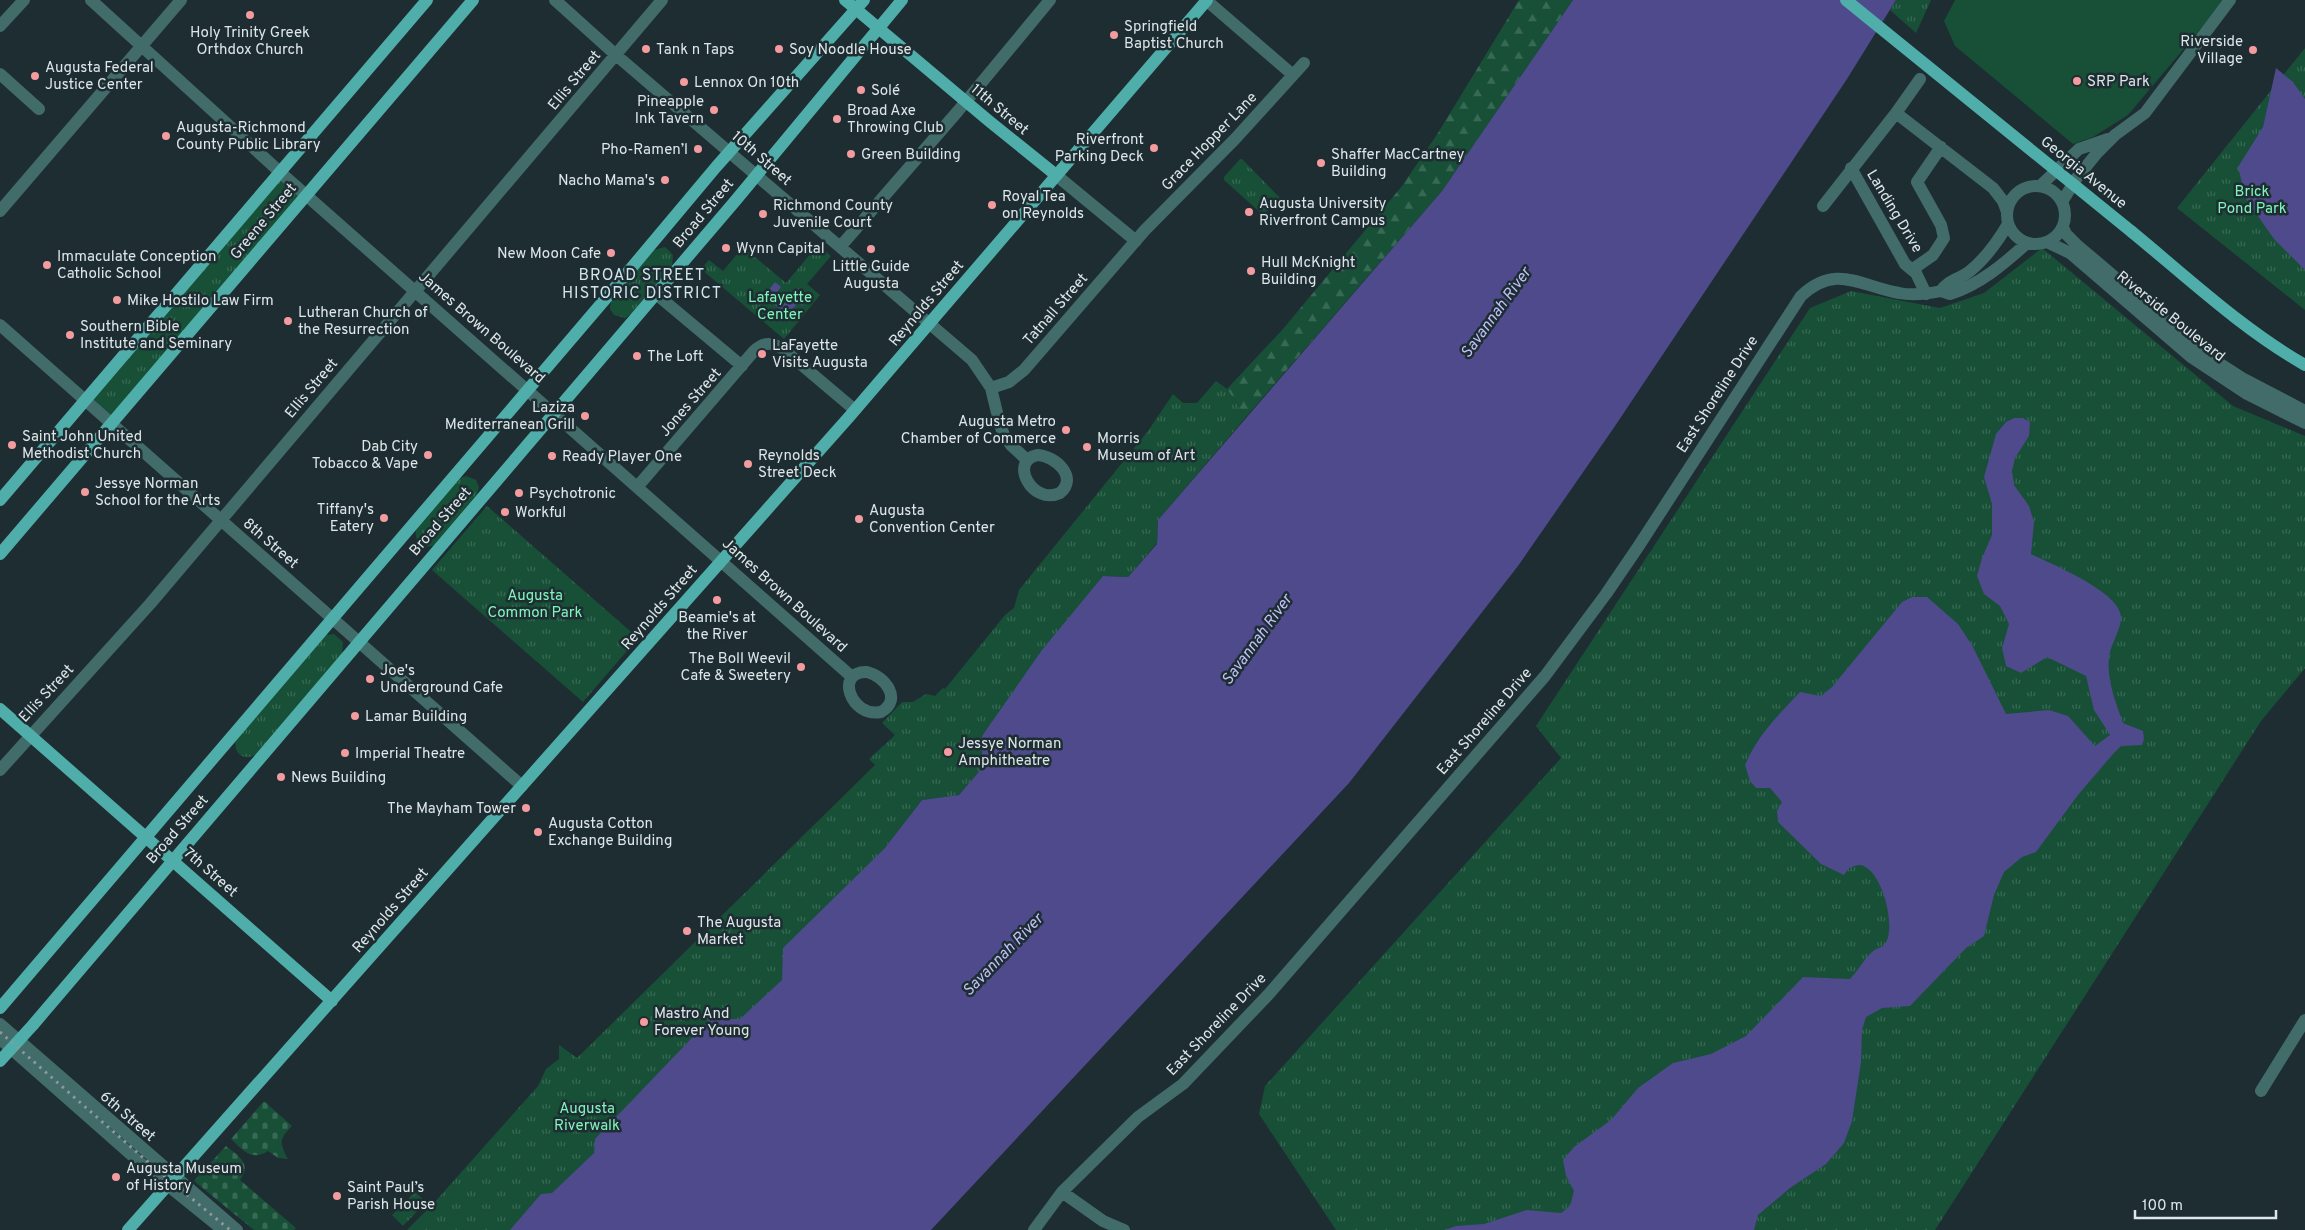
<svg xmlns="http://www.w3.org/2000/svg" width="2305" height="1230" font-family="Overpass,sans-serif">
<style>
.grass{fill:url(#grass-tufts)}
.forest{fill:url(#forest-firs)}
.cemetery{fill:url(#cemetery-stones)}
.pitch{fill:#175037}
.water{fill:#4e4a8c}
.lines{fill:none;stroke-linecap:round;stroke-linejoin:round}
.minor{stroke:#426c6a;stroke-width:12}
.major{stroke:#4faea9;stroke-width:12}
.rail{stroke:#8d989c;stroke-width:3;stroke-dasharray:2.5 5;stroke-linecap:butt}
.major-bridge{stroke:#4faea9;stroke-width:12}
.poi-dot{fill:#f49b9f;stroke:#1e2d32;stroke-width:2}
.labels{text-anchor:middle;stroke-width:5;stroke-linejoin:round;paint-order:stroke}
.poi-label{font-size:15px;fill:#dde6e9;stroke:#1e2d32;text-anchor:start}
.street-label{font-size:15px;fill:#dde6e9;stroke:#1e2d32}
.park-label{font-size:15px;fill:#80f5bb;stroke:#1e2d32}
.neighbourhood-label{font-size:16px;letter-spacing:1px;fill:#d3e6ed;stroke:#1e2d32}
.water-label{font-size:16px;font-style:italic;fill:#c0c0fa;stroke:#1e2d32}
</style>
<defs>
<pattern id="grass-tufts" width="24" height="20" patternUnits="userSpaceOnUse" patternTransform="scale(1.25)"><rect width="24" height="20" fill="#175037"/><path d="M3 7l-1-3M5 7V3M7 7l1-3M15 17l-1-3M17 17v-4M19 17l1-3" fill="none" stroke="#386954"/></pattern>
<pattern id="forest-firs" width="22" height="20" patternUnits="userSpaceOnUse" patternTransform="scale(1.25)"><rect width="22" height="20" fill="#175037"/><path d="M5 1l3.5 6h-7zM16 11l3.5 6h-7z" fill="#386954"/></pattern>
<pattern id="cemetery-stones" width="16" height="16" patternUnits="userSpaceOnUse" patternTransform="scale(1.25)"><rect width="16" height="16" fill="#175037"/><path d="M2 7V4a2 2 0 0 1 4 0v3zM10 15v-3a2 2 0 0 1 4 0v3z" fill="#386954"/></pattern>
</defs>
<rect width="100%" height="100%" fill="#1e2d32"/>
<path class="grass" d="M1896,0H1931L1916,33L1890,10Z
M2305,48V310L2177,208Z
M1240,159H1242L1281,199L1263,215L1224,180V177Z
M281,173L306,195L111,424L85,401Z
M818,245L831,256L807,284L820,295L784,339L701,269L709,260L723,271L743,247L786,283Z
M665,247L673,255L672,266L631,314L625,318L614,315L610,309L611,301L654,250Z
M2042,248L2233,406L2305,436V668L2261,721L1935,1230H1336L1259,1114L1265,1086L1561,758L1536,726L1810,308L1851,291L1940,308L1984,293Z
M1216,381L1227,389L1246,417L1158,520L1157,543L1128,577L1103,576L982,736V768L959,795L922,800L884,849L801,979L559,1230H407L433,1204L538,1086L546,1069L559,1059V1045L577,1058L875,765L869,759L895,735L882,723L902,702H913L926,694L935,696L943,688L945,689L1005,615L1014,608L1019,590L1148,431L1173,394L1183,403H1197Z
M466,476L476,480L479,487L477,494L434,545C422,550 414,542 416,530L459,479Z
M487,506L638,638L583,702L432,570Z
M334,634L343,642L342,654L255,755C243,761 233,753 236,740L326,635Z
M415,1192L426,1202L403,1226L392,1215Z"/>
<path class="forest" d="M1519,0H1573L1442,191L1246,417L1227,389L1283,329L1402,186L1438,133Z"/>
<path class="cemetery" d="M264,1101L292,1126C279,1139 279,1143 288,1159L278,1158L268,1151C252,1162 243,1150 231,1139Z
M226,1146C239,1156 252,1164 240,1180L296,1228L294,1230H254L194,1181Z"/>
<path class="pitch" d="M1955,0H2225L2128,115L2093,137L2073,144L1955,46L1944,21Z"/>
<path class="water" d="M1573,0H1896L1847,79L1613,429L1518,566L1349,783L931,1230H510L541,1194L552,1193L594,1153L595,1139L710,1019H740L782,980L783,948L884,849L922,800L959,795L982,768V736L1042,650L1103,576L1128,577L1157,544L1158,520L1442,191Z
M2276,68L2293,82L2305,99V270L2274,239L2246,199L2238,167L2263,127Z
M775,282L781,287L775,295L785,303L798,288L809,298L802,306L798,303L781,322L778,319L783,312L764,296Z
M2014,418H2023L2030,422L2029,436L2015,458L2012,471L2014,485L2029,506L2034,522L2031,554C2051,564 2124,593 2121,619C2120,630 2113,641 2110,652C2105,676 2115,700 2123,723L2143,731L2144,739L2142,745L2121,746L2113,754L2078,795L2036,852L2022,857L2004,872L1994,895L1984,936L1966,948L1910,1006L1882,1008L1866,1017L1862,1030L1861,1062L1852,1121L1844,1143L1826,1164L1790,1188L1758,1215L1754,1230H1445L1456,1226L1484,1224L1527,1210L1561,1213L1570,1206L1574,1191L1566,1176L1563,1160L1574,1147L1611,1120L1638,1088L1673,1063L1711,1054L1746,1036L1803,977L1850,979C1858,971 1864,959 1872,952C1876,948 1882,948 1885,944C1897,928 1882,868 1860,865C1857,865 1852,867 1849,868L1844,875L1821,864L1778,822L1777,811L1782,802L1770,788H1756L1750,781L1745,765C1757,736 1778,715 1800,692L1821,696L1832,687L1902,602L1912,597H1927L1958,624L1972,645L2006,714L2049,710L2068,716L2095,746L2110,735L2094,710L2086,676L2047,657L2021,673L2006,666L2002,648L2009,624L2000,606L1984,594L1977,576L1982,558L1992,535V504L1984,477L1996,434L2006,422Z"/>
<g class="lines">
<path class="minor" d="M91,0L281,173L852,677
M555,0L616,55L972,360L991,388L1000,425L1004,435L1011,445L1027,460
M1206,0L1293,75
M0,26L24,0
M0,74L39,109
M1896,113L1920,79
M1851,168L1905,264L1916,273L1926,294
M1056,175L1136,241
M2007 215a29 29 0 1 1 58 0a29 29 0 1 1-58 0Z
M2040,186L2079,149L2108,139
M2062,202L2076,179L2097,153L2115,135L2145,113L2230,0
M1823,206L1896,113L1993,188L2003,201L2007,212
M0,211L181,0
M2063,227L2066,234L2077,245L2208,356L2242,378L2305,411
M2047,242L2070,253L2191,357L2247,394L2305,423
M840,247L958,111L1050,0
M1913,269L1933,255L1944,238L1941,225L1917,182L1941,147
M1941,291L1950,294C1979,285 2004,264 2027,243
M1941,291C1948,280 1960,279 1970,271C1986,258 1998,241 2008,224
M656,294L742,366
M0,325L522,786
M991,388L1009,382L1024,370L1145,230L1235,139L1304,63
M1038,455C1055,456 1079,477 1060,493C1032,506 1008,460 1038,455Z
M638,486L754,351C764,341 773,342 784,350L855,410
M867,672C885,676 903,700 881,712C851,718 834,671 867,672Z
M0,770L150,604L662,0
M0,1024L237,1230
M0,1039L144,1166L223,1230
M2261,1091L2305,1020
M1062,1192L1103,1221L1124,1230
M1034,1230L1062,1192L1138,1117L1183,1084L1268,995L1545,676L1606,594L1638,547L1801,296C1836,263 1860,286 1899,293C1913,296 1927,294 1941,291"/>
<path class="major" d="M845,0L989,121L1056,175
M2132,232C2188,278 2242,329 2305,365
M0,500L427,0
M0,554L473,0
M0,709L332,1001
M0,1008L607,297L716,167L864,0
M0,1061L32,1026L736,200L902,0
M128,1230L849,417L1207,0"/>
<path class="rail" d="M0,1032L157,1170L230,1230"/>
<path class="major-bridge" d="M1846,0L2132,232"/>
</g>
<g class="poi-dot">
<circle cx="250" cy="15" r="5"/>
<circle cx="1114" cy="35" r="5"/>
<circle cx="646" cy="49" r="5"/>
<circle cx="779" cy="49" r="5"/>
<circle cx="2253" cy="50" r="5"/>
<circle cx="35" cy="76" r="5"/>
<circle cx="2077" cy="81" r="5"/>
<circle cx="684" cy="82" r="5"/>
<circle cx="861" cy="90" r="5"/>
<circle cx="714" cy="110" r="5"/>
<circle cx="837" cy="119" r="5"/>
<circle cx="166" cy="136" r="5"/>
<circle cx="1154" cy="148" r="5"/>
<circle cx="698" cy="149" r="5"/>
<circle cx="851" cy="154" r="5"/>
<circle cx="1321" cy="163" r="5"/>
<circle cx="665" cy="180" r="5"/>
<circle cx="992" cy="205" r="5"/>
<circle cx="1249" cy="212" r="5"/>
<circle cx="763" cy="214" r="5"/>
<circle cx="726" cy="248" r="5"/>
<circle cx="871" cy="249" r="5"/>
<circle cx="611" cy="253" r="5"/>
<circle cx="47" cy="265" r="5"/>
<circle cx="1251" cy="271" r="5"/>
<circle cx="117" cy="300" r="5"/>
<circle cx="288" cy="321" r="5"/>
<circle cx="70" cy="335" r="5"/>
<circle cx="762" cy="354" r="5"/>
<circle cx="637" cy="356" r="5"/>
<circle cx="585" cy="416" r="5"/>
<circle cx="1066" cy="430" r="5"/>
<circle cx="12" cy="445" r="5"/>
<circle cx="1087" cy="447" r="5"/>
<circle cx="428" cy="455" r="5"/>
<circle cx="552" cy="456" r="5"/>
<circle cx="748" cy="464" r="5"/>
<circle cx="85" cy="492" r="5"/>
<circle cx="519" cy="493" r="5"/>
<circle cx="505" cy="512" r="5"/>
<circle cx="384" cy="518" r="5"/>
<circle cx="859" cy="519" r="5"/>
<circle cx="717" cy="600" r="5"/>
<circle cx="801" cy="667" r="5"/>
<circle cx="370" cy="679" r="5"/>
<circle cx="355" cy="716" r="5"/>
<circle cx="948" cy="752" r="5"/>
<circle cx="345" cy="753" r="5"/>
<circle cx="281" cy="777" r="5"/>
<circle cx="526" cy="808" r="5"/>
<circle cx="538" cy="832" r="5"/>
<circle cx="687" cy="931" r="5"/>
<circle cx="644" cy="1022" r="5"/>
<circle cx="116" cy="1177" r="5"/>
<circle cx="337" cy="1196" r="5"/>
</g>
<g class="labels">
<g class="poi-label">
<text x="1124" y="31">Springfield<tspan x="1124" dy="17">Baptist Church</tspan></text>
<text x="250" y="37" text-anchor="middle">Holy Trinity Greek<tspan x="250" dy="17">Orthdox Church</tspan></text>
<text x="2243" y="46" text-anchor="end">Riverside<tspan x="2243" dy="17">Village</tspan></text>
<text x="656" y="54">Tank n Taps</text>
<text x="789" y="54">Soy Noodle House</text>
<text x="45" y="72">Augusta Federal<tspan x="45" dy="17">Justice Center</tspan></text>
<text x="2087" y="86">SRP Park</text>
<text x="694" y="87">Lennox On 10th</text>
<text x="871" y="95">Solé</text>
<text x="704" y="106" text-anchor="end">Pineapple<tspan x="704" dy="17">Ink Tavern</tspan></text>
<text x="847" y="115">Broad Axe<tspan x="847" dy="17">Throwing Club</tspan></text>
<text x="176" y="132">Augusta-Richmond<tspan x="176" dy="17">County Public Library</tspan></text>
<text x="1144" y="144" text-anchor="end">Riverfront<tspan x="1144" dy="17">Parking Deck</tspan></text>
<text x="688" y="154" text-anchor="end">Pho-Ramen’l</text>
<text x="861" y="159">Green Building</text>
<text x="1331" y="159">Shaffer MacCartney<tspan x="1331" dy="17">Building</tspan></text>
<text x="655" y="185" text-anchor="end">Nacho Mama's</text>
<text x="1002" y="201">Royal Tea<tspan x="1002" dy="17">on Reynolds</tspan></text>
<text x="1259" y="208">Augusta University<tspan x="1259" dy="17">Riverfront Campus</tspan></text>
<text x="773" y="210">Richmond County<tspan x="773" dy="17">Juvenile Court</tspan></text>
<text x="736" y="253">Wynn Capital</text>
<text x="601" y="258" text-anchor="end">New Moon Cafe</text>
<text x="57" y="261">Immaculate Conception<tspan x="57" dy="17">Catholic School</tspan></text>
<text x="1261" y="267">Hull McKnight<tspan x="1261" dy="17">Building</tspan></text>
<text x="871" y="271" text-anchor="middle">Little Guide<tspan x="871" dy="17">Augusta</tspan></text>
<text x="127" y="305">Mike Hostilo Law Firm</text>
<text x="298" y="317">Lutheran Church of<tspan x="298" dy="17">the Resurrection</tspan></text>
<text x="80" y="331">Southern Bible<tspan x="80" dy="17">Institute and Seminary</tspan></text>
<text x="772" y="350">LaFayette<tspan x="772" dy="17">Visits Augusta</tspan></text>
<text x="647" y="361">The Loft</text>
<text x="575" y="412" text-anchor="end">Laziza<tspan x="575" dy="17">Mediterranean Grill</tspan></text>
<text x="1056" y="426" text-anchor="end">Augusta Metro<tspan x="1056" dy="17">Chamber of Commerce</tspan></text>
<text x="22" y="441">Saint John United<tspan x="22" dy="17">Methodist Church</tspan></text>
<text x="1097" y="443">Morris<tspan x="1097" dy="17">Museum of Art</tspan></text>
<text x="418" y="451" text-anchor="end">Dab City<tspan x="418" dy="17">Tobacco &amp; Vape</tspan></text>
<text x="758" y="460">Reynolds<tspan x="758" dy="17">Street Deck</tspan></text>
<text x="562" y="461">Ready Player One</text>
<text x="95" y="488">Jessye Norman<tspan x="95" dy="17">School for the Arts</tspan></text>
<text x="529" y="498">Psychotronic</text>
<text x="374" y="514" text-anchor="end">Tiffany's<tspan x="374" dy="17">Eatery</tspan></text>
<text x="869" y="515">Augusta<tspan x="869" dy="17">Convention Center</tspan></text>
<text x="515" y="517">Workful</text>
<text x="717" y="622" text-anchor="middle">Beamie's at<tspan x="717" dy="17">the River</tspan></text>
<text x="791" y="663" text-anchor="end">The Boll Weevil<tspan x="791" dy="17">Cafe &amp; Sweetery</tspan></text>
<text x="380" y="675">Joe's<tspan x="380" dy="17">Underground Cafe</tspan></text>
<text x="365" y="721">Lamar Building</text>
<text x="958" y="748">Jessye Norman<tspan x="958" dy="17">Amphitheatre</tspan></text>
<text x="355" y="758">Imperial Theatre</text>
<text x="291" y="782">News Building</text>
<text x="516" y="813" text-anchor="end">The Mayham Tower</text>
<text x="548" y="828">Augusta Cotton<tspan x="548" dy="17">Exchange Building</tspan></text>
<text x="697" y="927">The Augusta<tspan x="697" dy="17">Market</tspan></text>
<text x="654" y="1018">Mastro And<tspan x="654" dy="17">Forever Young</tspan></text>
<text x="126" y="1173">Augusta Museum<tspan x="126" dy="17">of History</tspan></text>
<text x="347" y="1192">Saint Paul’s<tspan x="347" dy="17">Parish House</tspan></text>
</g>
<g class="street-label">
<text transform="translate(574 80) rotate(-50)" y="5">Ellis Street</text>
<text transform="translate(1000 109) rotate(40)" y="5">11th Street</text>
<text transform="translate(1209 141) rotate(-46)" y="5">Grace Hopper Lane</text>
<text transform="translate(762 158) rotate(41)" y="5">10th Street</text>
<text transform="translate(2084 172) rotate(39)" y="5">Georgia Avenue</text>
<text transform="translate(1895 211) rotate(59)" y="5">Landing Drive</text>
<text transform="translate(703 213) rotate(-50)" y="5">Broad Street</text>
<text transform="translate(263 221) rotate(-50)" y="5">Greene Street</text>
<text transform="translate(926 303) rotate(-50)" y="5">Reynolds Street</text>
<text transform="translate(1055 309) rotate(-49)" y="5">Tatnall Street</text>
<text transform="translate(2171 316) rotate(39)" y="5">Riverside Boulevard</text>
<text transform="translate(482 327) rotate(41)" y="5">James Brown Boulevard</text>
<text transform="translate(311 388) rotate(-50)" y="5">Ellis Street</text>
<text transform="translate(1717 394) rotate(-57)" y="5">East Shoreline Drive</text>
<text transform="translate(690 402) rotate(-49)" y="5">Jones Street</text>
<text transform="translate(440 521) rotate(-49)" y="5">Broad Street</text>
<text transform="translate(271 543) rotate(41)" y="5">8th Street</text>
<text transform="translate(785 595) rotate(42)" y="5">James Brown Boulevard</text>
<text transform="translate(659 607) rotate(-49)" y="5">Reynolds Street</text>
<text transform="translate(46 693) rotate(-47)" y="5">Ellis Street</text>
<text transform="translate(1484 721) rotate(-49)" y="5">East Shoreline Drive</text>
<text transform="translate(177 829) rotate(-49)" y="5">Broad Street</text>
<text transform="translate(211 872) rotate(41)" y="5">7th Street</text>
<text transform="translate(390 910) rotate(-49)" y="5">Reynolds Street</text>
<text transform="translate(1216 1024) rotate(-46)" y="5">East Shoreline Drive</text>
<text transform="translate(128 1116) rotate(41)" y="5">6th Street</text>
</g>
<g class="park-label">
<text x="2252" y="196">Brick<tspan x="2252" dy="17">Pond Park</tspan></text>
<text x="780" y="302">Lafayette<tspan x="780" dy="17">Center</tspan></text>
<text x="535" y="600">Augusta<tspan x="535" dy="17">Common Park</tspan></text>
<text x="587" y="1113">Augusta<tspan x="587" dy="17">Riverwalk</tspan></text>
</g>
<g class="neighbourhood-label">
<text x="642" y="280">BROAD STREET<tspan x="642" dy="18">HISTORIC DISTRICT</tspan></text>
</g>
<g class="water-label">
<text transform="translate(1495 312) rotate(-54)" y="6">Savannah River</text>
<text transform="translate(1256 639) rotate(-54)" y="6">Savannah River</text>
<text transform="translate(1002 954) rotate(-46)" y="6">Savannah River</text>
</g>
</g>
<path d="M2135 1210v8h141v-8" fill="none" stroke="#dde6e9" stroke-width="2.5"/>
<text x="2142" y="1210" font-size="15" fill="#dde6e9" stroke="#1e2d32" stroke-width="4" paint-order="stroke">100 m</text>
</svg>
